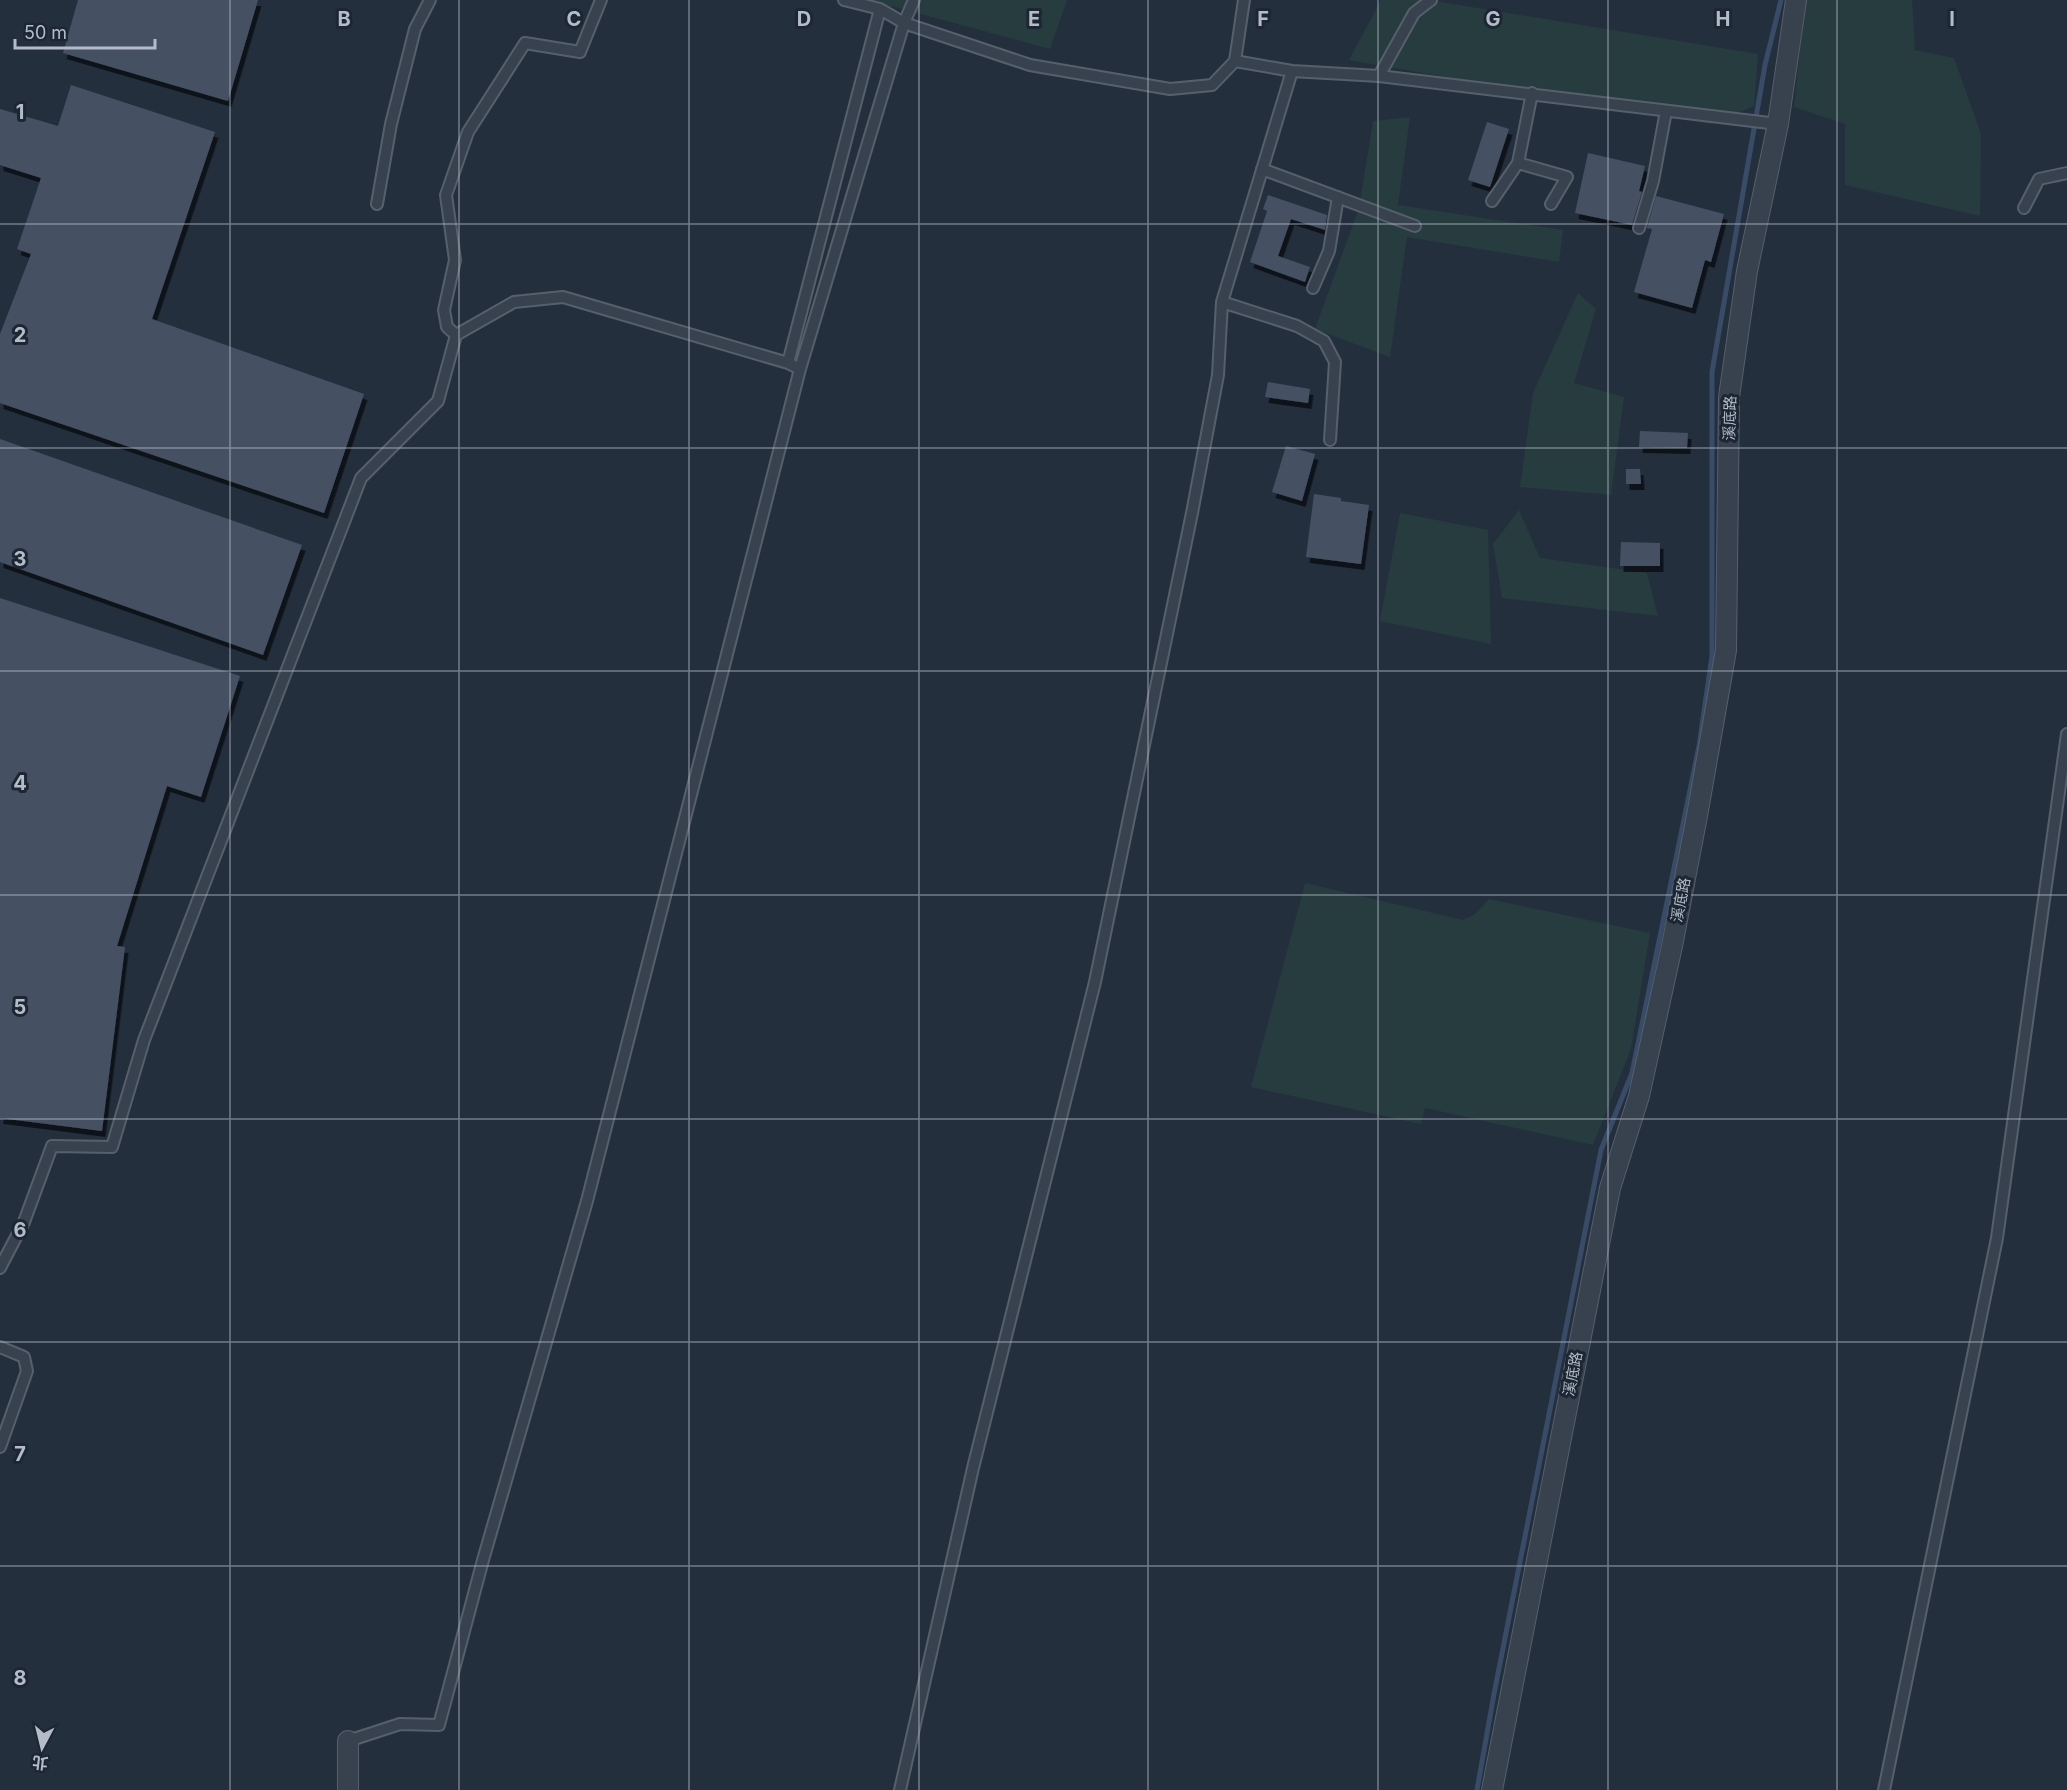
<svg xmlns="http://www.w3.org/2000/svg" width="2067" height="1790" font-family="Inter,'Noto Sans TC',sans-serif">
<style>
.green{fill:#263c3f}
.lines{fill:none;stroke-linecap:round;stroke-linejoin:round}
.stream{stroke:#394c67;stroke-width:5}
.building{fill:#455162;filter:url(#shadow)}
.lane-casing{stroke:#565f6c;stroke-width:14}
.street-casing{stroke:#565f6c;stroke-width:22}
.lane{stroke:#38414e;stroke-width:10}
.street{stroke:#38414e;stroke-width:20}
.grid{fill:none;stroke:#b4bcc9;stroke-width:1.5;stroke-opacity:0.55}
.labels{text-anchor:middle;stroke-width:6;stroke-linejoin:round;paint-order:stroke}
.street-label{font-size:15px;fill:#b4bcc9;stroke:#1d2633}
.grid-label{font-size:20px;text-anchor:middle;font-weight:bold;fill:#b4bcc9;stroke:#1d2633;stroke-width:6;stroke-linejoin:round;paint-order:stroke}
</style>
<defs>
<filter id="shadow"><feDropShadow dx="3.5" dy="6" stdDeviation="0" flood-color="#0009"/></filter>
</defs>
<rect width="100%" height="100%" fill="#242f3e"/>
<path class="green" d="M869,0H1067L1050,49Z
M1381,0H1429L1758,54L1754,106L1711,124L1349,60Z
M1805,0H1912L1915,50L1954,58L1981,134L1980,216L1845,185V124L1794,107Z
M1410,117L1398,205L1563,230L1559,262L1407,237L1390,357L1315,329L1359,208L1373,121Z
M1578,293L1596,309L1574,383L1624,397L1611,495L1520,487L1533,393Z
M1519,510L1540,558L1647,573L1658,616L1502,598L1493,544Z
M1400,513L1488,530L1491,644L1380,621Z
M1305,883L1463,920L1474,915L1489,899L1650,933L1631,1049L1593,1145L1425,1108L1421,1124L1251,1087Z"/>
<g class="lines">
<path class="stream" d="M1477,1790L1494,1694L1601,1150L1632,1073L1699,746L1712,656V372L1765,65L1781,0"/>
</g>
<path class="building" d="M78,0H258L228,101L63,53Z
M71,85L215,132L152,319L364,394L324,513L0,403V334L31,254L17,249L41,178L0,165V109L58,126Z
M1487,122L1509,129L1490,187L1468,180Z
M1588,153L1645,166L1639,191L1642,192L1632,225L1575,213Z
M1268,195L1327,215L1325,230L1291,219L1278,256L1310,267L1305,282L1250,262L1267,211L1263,209Z
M1656,196L1724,214L1711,262L1705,260L1692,308L1634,292L1652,229L1647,228Z
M1268,382L1310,389L1308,403L1265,397Z
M1640,431L1688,433L1687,448L1639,447Z
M0,439L302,545L263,655L0,562Z
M1286,446L1315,454L1302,501L1272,492Z
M1626,469H1640L1641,484H1626Z
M1314,494L1341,498V501L1369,505L1361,564L1306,557Z
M1621,542L1660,543V566H1620Z
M0,598L240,676L201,797L167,786L117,946L125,947L102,1131L0,1118Z"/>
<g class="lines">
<g class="lane-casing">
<path id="lane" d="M844,0L880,9L904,23L1030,65L1170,89L1212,85L1235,61L1292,71L1379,76L1778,124
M1235,61L1244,0
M1379,76L1414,13L1431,0
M1518,163L1567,177L1551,204
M1262,169L1415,226
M1492,201L1518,163L1532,93
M377,204L391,124L415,29L430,0
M2024,208L2039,179L2067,173
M1639,228L1653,181L1666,111
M1313,288L1329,251L1338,197
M1222,302L1297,326L1324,341L1335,362L1330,440
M456,335L447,327L444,310L455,260L446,195L468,132L525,43L580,52L601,0
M788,363L880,9
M0,1268L24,1222L52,1146L112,1147L144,1040L361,478L438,401L456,335L514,302L563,297L788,363L800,369
M0,1347L24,1357L27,1371L0,1447
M348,1741L400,1724L439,1725L483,1560L587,1201L800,369L904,23L914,0
M900,1790L973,1468L1095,982L1192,513L1218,375L1222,302L1292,71
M1884,1790L1997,1238L2067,734"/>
</g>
<g class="street-casing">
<path id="street" d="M348,1790V1741
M1492,1790L1610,1188L1639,1096L1672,946L1697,816L1726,650L1729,397L1747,271L1778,124L1796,0"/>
</g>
<use href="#lane" class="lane"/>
<use href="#street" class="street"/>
</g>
<path class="grid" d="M230,0V1790M459,0V1790M689,0V1790M919,0V1790M1148,0V1790M1378,0V1790M1608,0V1790M1837,0V1790M0,224H2067M0,448H2067M0,671H2067M0,895H2067M0,1119H2067M0,1342H2067M0,1566H2067"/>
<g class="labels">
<g class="street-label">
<text transform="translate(1730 418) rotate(-88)" y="5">溪底路</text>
<text transform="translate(1681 900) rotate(-79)" y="5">溪底路</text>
<text transform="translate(1573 1374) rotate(-79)" y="5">溪底路</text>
</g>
</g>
<g class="grid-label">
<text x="344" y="26">B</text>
<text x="574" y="26">C</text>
<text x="804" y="26">D</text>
<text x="1034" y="26">E</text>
<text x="1263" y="26">F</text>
<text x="1493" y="26">G</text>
<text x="1723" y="26">H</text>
<text x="1952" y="26">I</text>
<text x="20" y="119">1</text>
<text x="20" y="342">2</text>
<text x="20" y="566">3</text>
<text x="20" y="790">4</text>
<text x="20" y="1014">5</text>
<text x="20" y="1237">6</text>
<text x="20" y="1461">7</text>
<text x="20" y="1685">8</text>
</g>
<g transform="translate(42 1748) rotate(187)" stroke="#1d2633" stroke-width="4.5" paint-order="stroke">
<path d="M0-4.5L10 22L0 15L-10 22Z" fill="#b4bcc9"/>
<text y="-9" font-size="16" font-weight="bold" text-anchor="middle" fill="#b4bcc9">北</text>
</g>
<path d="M15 39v9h140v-9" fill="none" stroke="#b4bcc9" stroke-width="3"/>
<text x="24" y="39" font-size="18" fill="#b4bcc9" stroke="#1d2633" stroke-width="4.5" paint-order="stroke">50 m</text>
</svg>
